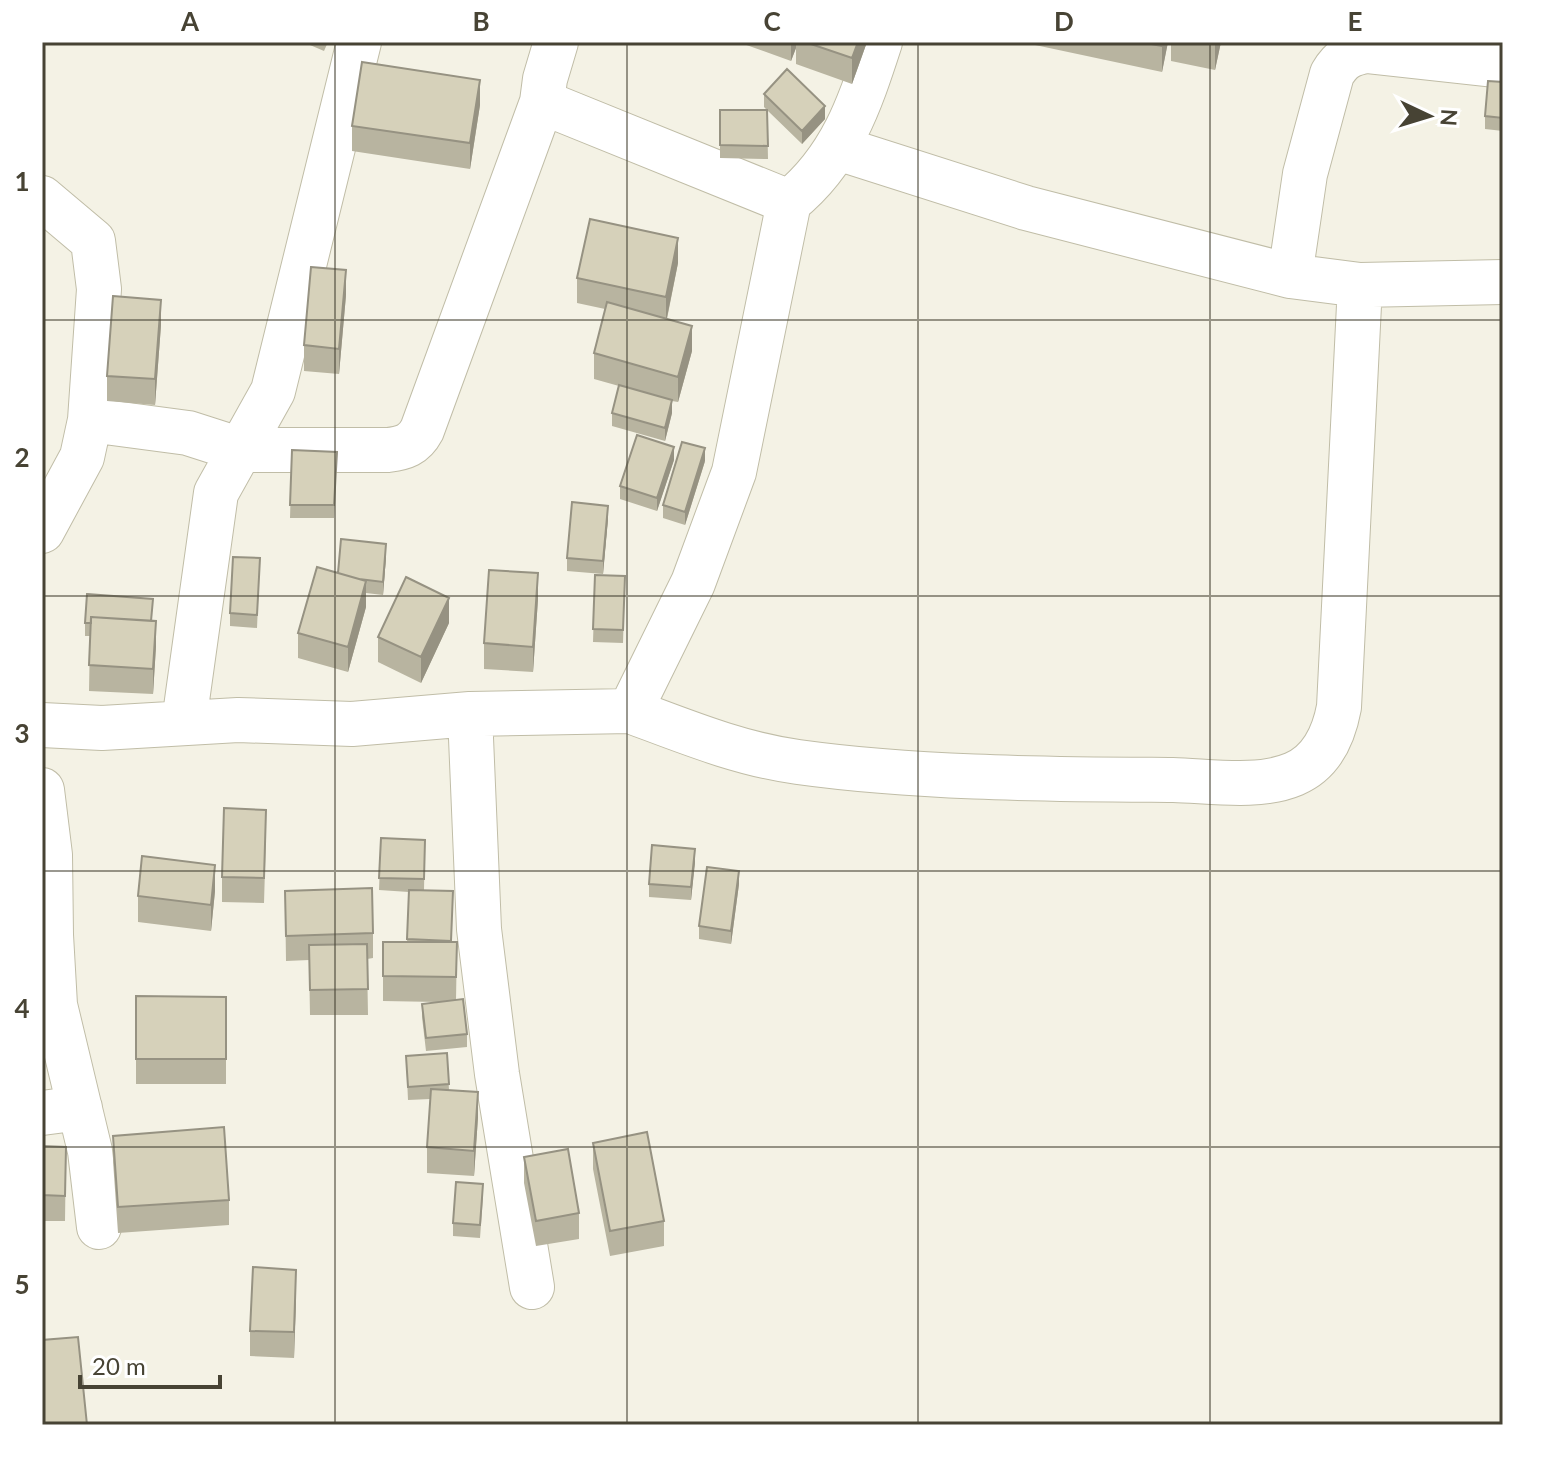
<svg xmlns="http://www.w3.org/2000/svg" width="1545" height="1467" font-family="Lato,sans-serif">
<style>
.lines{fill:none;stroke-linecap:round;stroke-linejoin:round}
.minor-casing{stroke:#c0bda7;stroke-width:46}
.minor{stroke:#fff;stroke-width:44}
.wall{fill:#b8b4a0}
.shaded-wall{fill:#969282}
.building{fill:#d6d1ba;stroke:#969282;stroke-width:2}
.grid{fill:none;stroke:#474334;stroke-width:2;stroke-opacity:0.55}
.neatline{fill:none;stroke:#474334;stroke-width:3}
.grid-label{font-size:26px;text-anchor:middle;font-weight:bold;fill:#474334}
</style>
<rect width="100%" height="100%" fill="#f4f2e5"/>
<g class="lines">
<g class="minor-casing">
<path id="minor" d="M542,102L789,202
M838,148L1026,208L1290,276L1360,285
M42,198L93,241L99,289L90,420L82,457L42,531
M1290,276L1305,174L1332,74C1341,59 1349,54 1366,51L1503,66
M90,420L188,433L241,450H388C404,448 414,445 422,430L542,102L545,79L556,42
M630,711C684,731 739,754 798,762C921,779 1049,779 1173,780C1211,781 1259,789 1294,774C1322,762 1334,734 1339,707L1360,285L1503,282
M470,714L630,711L693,583L734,472L789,202C841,160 860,104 880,42
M184,722L216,493L273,391L359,42
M42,725L102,728L238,720L352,724L470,714L479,929L497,1074L532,1287
M42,790L50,855L51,935
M42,938L51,935L55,1005L90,1151L99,1227
M42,1113L80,1108"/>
</g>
<use href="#minor" class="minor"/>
</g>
<path class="wall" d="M303,42H328L324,51Z
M738,42H867L852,84L796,64V48L791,61Z
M1021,42H1168L1162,72Z
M1171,42H1221L1215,70L1171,61Z
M1503,82V131L1485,129V116Z
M764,94L825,119L802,144L767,110L768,159L720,158V110H767L764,107Z
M480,105L470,169L352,151V126Z
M678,263L667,319L692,351L678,402L672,401V413L665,441L612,426V413L619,386L594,379V353L605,309L577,303V278Z
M346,295L339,374L304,371V345Z
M161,325L155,405L107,401V376Z
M292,450L337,452L334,518H290Z
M674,460L657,511L620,499V486Z
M705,461L685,525L663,518V505Z
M608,519L603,574L567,571V558Z
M386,557L383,595L366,593V607L348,672L298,658V633L338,573Z
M260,558L257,628L230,626V613Z
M595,575L625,576L623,643L593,642Z
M538,599L533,672L484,669V643Z
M152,621L156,646L153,694L89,691L90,636H85V623Z
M449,623L421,683L378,662V637Z
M266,835L264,903L222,902V877Z
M381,838L425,840L424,890L452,942H457L456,1000L467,1034V1047L426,1051L422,1017V1004L438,1002L383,1001V942H407L409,892L379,890Z
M695,862L691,900L649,897V884Z
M739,884L731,944L699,939V926Z
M215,891L211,931L138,922V896Z
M285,891L373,933V958L367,959L368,1015H310L309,960L286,961Z
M136,996L226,997V1084H136Z
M447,1053L449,1090L478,1117L474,1176L427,1173V1147L430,1099L408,1100L406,1056Z
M113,1136L229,1200V1225L118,1233L113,1161Z
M593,1143L664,1221V1246L610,1256L593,1169Z
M42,1146L66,1147L65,1221H42Z
M524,1157L579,1213V1239L536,1246L524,1183Z
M483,1197L480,1238L453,1236V1223Z
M296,1295L294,1358L250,1356V1331Z"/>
<path class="shaded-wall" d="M791,42H796V48L791,61Z
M858,42H867L852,84V58Z
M1163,42H1168L1162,72V46Z
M1216,42H1221L1215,70V45Z
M480,80V105L470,169V143Z
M825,106V119L802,144V131Z
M678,238V263L666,322V297Z
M346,270V295L339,374V349Z
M161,300V325L155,405V379Z
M692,326V351L678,402V377Z
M672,400V413L665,441V428Z
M674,447V460L657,511V498Z
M705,448V461L685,525V512Z
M608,506V519L603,574V561Z
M386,544V557L383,595V582Z
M538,573V599L533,672V647Z
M366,581V607L348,672V647Z
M449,598V623L421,683V657Z
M156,621V646L153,694V669Z
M695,849V862L691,900V887Z
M215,865V891L211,931V905Z
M739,871V884L731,944V931Z
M478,1092V1117L474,1176V1151Z
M296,1270V1295L294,1358V1332Z"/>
<path class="building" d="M805,42H858L852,58Z
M1141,42H1163L1162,46Z
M362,62L480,80L470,143L352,126Z
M787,69L825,106L802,131L764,94Z
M1488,81L1503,82V118L1485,116Z
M720,110H767L768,146L720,145Z
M590,219L678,238L666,297L577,278Z
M311,267L346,270L339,349L304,345Z
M113,296L161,300L155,379L107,376Z
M607,302L692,326L678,377L594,353Z
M619,385L672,400L665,428L612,413Z
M637,435L674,447L657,498L620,486Z
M682,442L705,448L685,512L663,505Z
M292,450L337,452L334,505H290Z
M572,502L608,506L603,561L567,558Z
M341,539L386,544L383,582L359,579L338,573Z
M233,557L260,558L257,615L230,613Z
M317,567L366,581L348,647L298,633Z
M489,570L538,573L533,647L484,643Z
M595,575L625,576L623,630L593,629Z
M406,577L449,598L421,657L378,637Z
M87,594L153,599L151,621L91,617V623H85Z
M91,617L156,621L153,669L89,665Z
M224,808L266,810L264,878L222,877Z
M381,838L425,840L424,879L379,878Z
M652,845L695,849L691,887L649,884Z
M142,856L215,865L211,905L138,896Z
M707,867L739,871L731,931L699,926Z
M372,888L373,933L286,936L285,891Z
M409,890L453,891L451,941L407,939Z
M383,942H457L456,977L383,976Z
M367,944L368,989L310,990L309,945Z
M136,996L226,997V1059H136Z
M463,999L467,1034L426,1038L422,1004Z
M447,1053L449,1084L408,1087L406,1056Z
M431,1089L478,1092L474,1151L427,1147Z
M224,1127L229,1200L118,1207L113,1136Z
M647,1132L664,1221L610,1231L593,1143Z
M42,1146L66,1147L65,1196L42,1195Z
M568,1149L579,1213L536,1221L524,1157Z
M456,1182L483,1184L480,1225L453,1223Z
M253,1267L296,1270L294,1332L250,1331Z
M78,1337L87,1425H42V1340Z"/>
<path class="grid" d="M335,42V1425M627,42V1425M918,42V1425M1210,42V1425M42,320H1503M42,596H1503M42,871H1503M42,1147H1503"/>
<rect width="1545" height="1467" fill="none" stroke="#ffffff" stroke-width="88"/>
<g transform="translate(1429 116) rotate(94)" stroke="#ffffff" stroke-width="6" paint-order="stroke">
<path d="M0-6L14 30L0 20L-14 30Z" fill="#474334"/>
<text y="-12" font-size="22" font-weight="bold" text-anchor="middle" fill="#474334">N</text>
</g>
<path d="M80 1375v12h140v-12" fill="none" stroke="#474334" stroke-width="4"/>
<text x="92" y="1375" font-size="24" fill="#474334" stroke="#ffffff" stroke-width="6" paint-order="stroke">20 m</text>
<rect x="44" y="44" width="1457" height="1379" class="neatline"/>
<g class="grid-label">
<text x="190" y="31">A</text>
<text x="481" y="31">B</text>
<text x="772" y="31">C</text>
<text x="1064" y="31">D</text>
<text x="1355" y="31">E</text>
<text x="22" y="191">1</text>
<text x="22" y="467">2</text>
<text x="22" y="743">3</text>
<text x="22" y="1018">4</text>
<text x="22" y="1294">5</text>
</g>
</svg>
